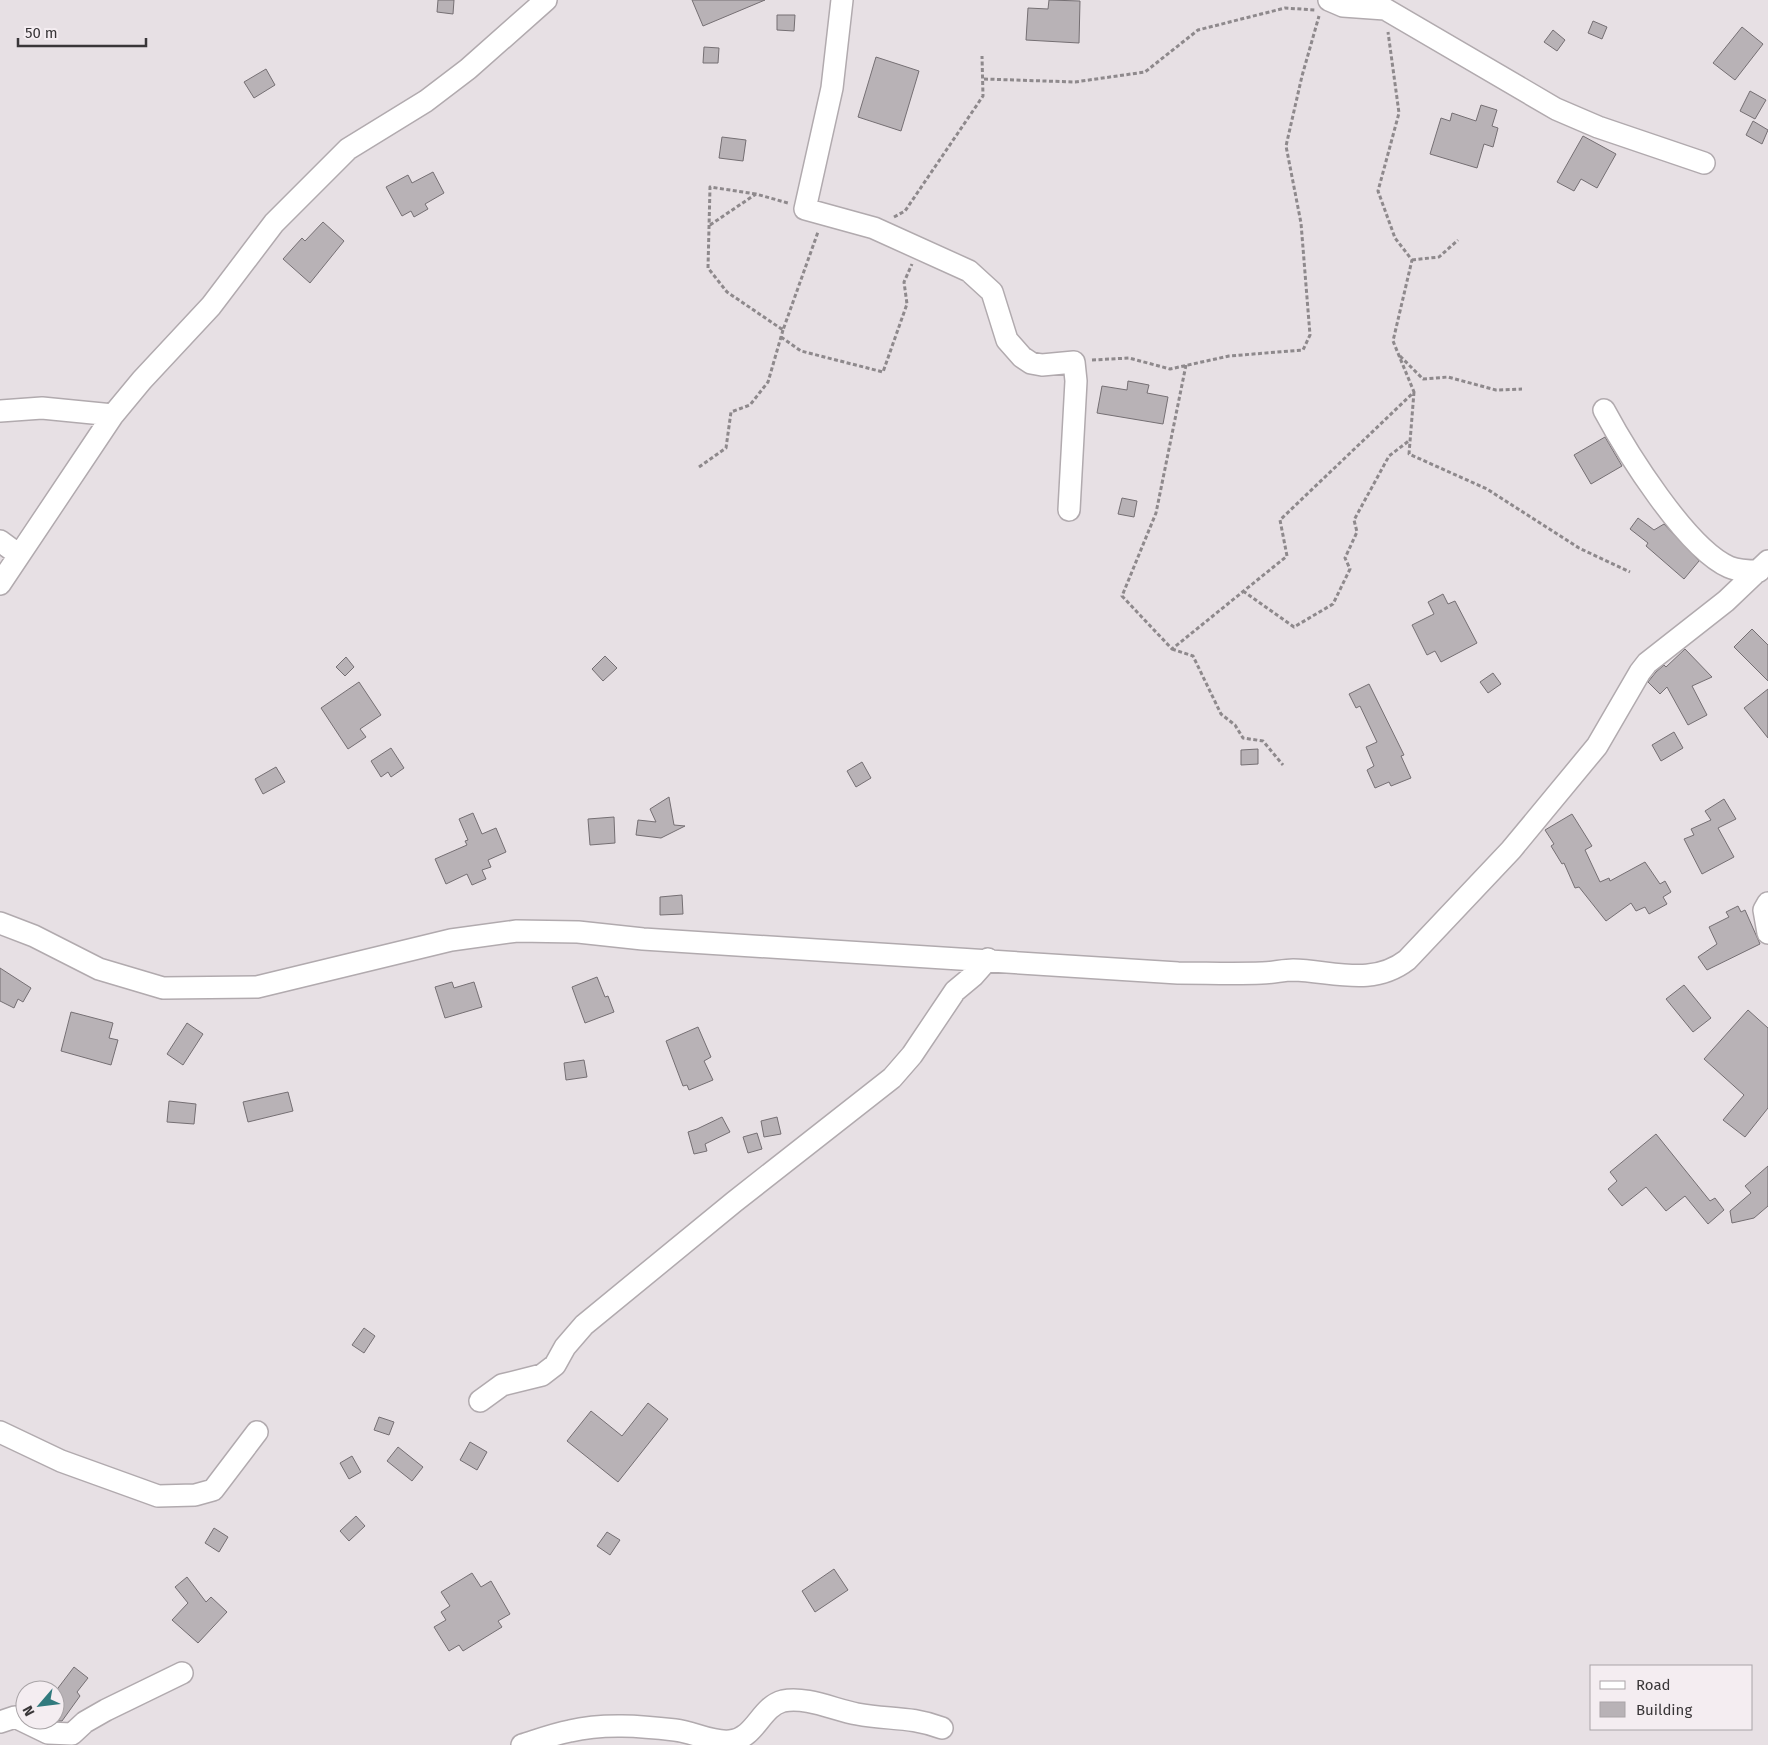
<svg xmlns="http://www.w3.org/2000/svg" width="1768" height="1745" font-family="'Fira Sans',sans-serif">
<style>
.building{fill:#b8b2b6;stroke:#756f73}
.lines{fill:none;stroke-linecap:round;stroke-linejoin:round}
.minor-casing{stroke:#b1aaae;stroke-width:24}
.path{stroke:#8e898c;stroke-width:3;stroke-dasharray:4 2.5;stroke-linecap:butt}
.minor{stroke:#fff;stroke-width:21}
</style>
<rect width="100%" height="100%" fill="#e7e0e4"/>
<path class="building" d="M438,0H454L453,14L437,12Z
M692,0H765L703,26Z
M1049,0L1080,1L1079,43L1026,40L1028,8L1048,9Z
M777,15H795L794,31L777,30Z
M1593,21L1607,27L1602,39L1588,33Z
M1742,27L1763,44L1735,80L1713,63Z
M1553,30L1565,40L1557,51L1544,42Z
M704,47L719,48L718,63H703Z
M876,57L919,71L901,131L858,117Z
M266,69L275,85L254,98L244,82Z
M1750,91L1766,100L1755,119L1740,111Z
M1481,105L1497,110L1492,126L1498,128L1493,147L1484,144L1477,168L1430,154L1441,118L1450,121L1452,113L1476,121Z
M1753,121L1768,130L1762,144L1746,135Z
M1583,136L1616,154L1597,188L1581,179L1574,191L1557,182Z
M722,137L746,140L743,161L719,158Z
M433,172L444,193L425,204L428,209L414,217L411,211L402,216L386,187L408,175L412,183Z
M323,222L344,241L310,283L283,259L302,238L305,241Z
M1128,381L1149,385L1147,393L1168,397L1163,424L1097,413L1102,386L1127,390Z
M1605,437L1622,466L1591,484L1574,455Z
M1122,498L1137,501L1134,517L1118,514Z
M1638,518L1654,530L1664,524L1699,561L1684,579L1646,546L1648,543L1630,529Z
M1443,594L1448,604L1455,601L1477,643L1441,662L1435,651L1427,655L1412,625L1434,614L1428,602Z
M1752,629L1768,645V681L1734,647Z
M1685,649L1712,677L1692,686L1707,715L1688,725L1667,687L1660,694L1648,682L1656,672L1664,665L1666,667Z
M605,656L617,668L603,681L592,669Z
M346,657L354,667L345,676L336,667Z
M1493,673L1501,684L1488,693L1480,682Z
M359,682L381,715L360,729L366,737L348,749L321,708Z
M1369,684L1404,755L1401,756L1411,778L1391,786L1389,782L1375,788L1367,770L1374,766L1366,747L1377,742L1360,706L1356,708L1349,694Z
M1768,689V738L1744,708Z
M1674,732L1683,748L1661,761L1652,745Z
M391,748L404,768L391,777L388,772L381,777L371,761Z
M1258,749V764L1241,765V750Z
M862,762L871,778L856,787L847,771Z
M276,767L285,782L263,794L255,779Z
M669,797L674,825L685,826L661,838L636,835L638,820L656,822L650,809Z
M1724,799L1736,819L1718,828L1734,857L1702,874L1684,839L1694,835L1691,829L1711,820L1705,811Z
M473,813L482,834L496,828L506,852L488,860L491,867L482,870L486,879L472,885L467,874L446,884L435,859L467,845L465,841L468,840L459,819Z
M1572,814L1592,846L1585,850L1600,882L1609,878L1610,881L1645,862L1660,884L1665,881L1671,892L1663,897L1667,904L1649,914L1645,907L1636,911L1631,903L1606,921L1579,887L1575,888L1564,863L1562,864L1551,846L1554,844L1545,830Z
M614,817L615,843L590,845L588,819Z
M682,895L683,914L660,915V897Z
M1738,906L1741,912L1745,910L1760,944L1707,970L1698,957L1717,944L1709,927L1729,917L1726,912Z
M0,968L31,988L23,1002L18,999L14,1008L0,1001Z
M597,977L605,997L608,996L614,1012L585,1023L572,987Z
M452,982L454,988L474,982L482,1007L445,1018L435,987Z
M1684,985L1711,1018L1693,1032L1666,999Z
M1748,1010L1768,1028V1108L1745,1137L1723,1120L1744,1095L1704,1059Z
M71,1012L113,1023L109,1038L118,1040L111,1065L61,1051Z
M187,1023L203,1034L183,1065L167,1054Z
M698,1027L711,1057L704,1061L713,1080L689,1090L687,1085L683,1086L666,1041Z
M584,1060L587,1077L566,1080L564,1063Z
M288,1092L293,1111L248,1122L243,1102Z
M169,1101L196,1104L194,1124L167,1122Z
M722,1117L730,1132L705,1144L707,1151L694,1154L688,1132L697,1129Z
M777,1117L781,1134L764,1137L761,1121Z
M757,1133L762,1149L748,1153L743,1137Z
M1656,1134L1710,1201L1715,1198L1724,1210L1708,1224L1685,1196L1666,1211L1646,1187L1622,1206L1608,1189L1617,1181L1610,1172Z
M1768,1166V1206L1754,1218L1732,1223L1730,1211L1751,1193L1745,1186Z
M364,1328L375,1336L364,1353L352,1345Z
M648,1403L668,1419L618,1482L567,1441L591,1411L622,1436Z
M379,1417L394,1422L389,1435L374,1430Z
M470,1442L487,1452L477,1470L460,1460Z
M398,1447L423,1467L412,1481L387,1461Z
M352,1456L361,1472L349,1479L340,1463Z
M356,1516L365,1526L349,1541L340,1531Z
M214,1528L228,1537L219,1552L205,1543Z
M607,1532L620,1540L610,1555L597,1546Z
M834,1569L848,1590L815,1612L802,1591Z
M472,1573L481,1587L491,1581L510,1614L498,1621L502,1627L463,1651L459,1645L449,1651L434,1627L446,1620L441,1612L450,1606L441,1592Z
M187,1577L206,1602L211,1597L227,1612L198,1643L172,1620L188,1603L175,1587Z
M74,1667L88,1678L77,1692L80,1696L62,1721H55V1692Z"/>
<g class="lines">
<g class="minor-casing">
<path id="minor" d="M842,0L832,88L805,209L874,228L969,271L992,292L1007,340L1022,357L1031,363L1042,365L1074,362L1076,381L1069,510
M1329,0L1343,6L1385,9L1556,109L1598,127L1704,163
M1604,410C1626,451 1686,548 1729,567C1738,571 1749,571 1759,571
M0,411L42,408L113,415
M0,541L19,555
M0,584L113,415L142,380L211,306L274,223L348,149L426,101L468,69L546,0
M1768,903L1764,910L1768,933
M0,923L34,936L99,969L163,988L257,987L451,940L517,931L578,932L643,939L1178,973C1206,973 1234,974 1262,973C1273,973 1283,970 1293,970C1333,971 1372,987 1407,960L1511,850L1597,746L1640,672L1647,663L1726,601L1768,561
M480,1401L502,1385L542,1375L555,1365L565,1347L584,1325L734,1202L892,1078L912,1055L955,991L973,976L988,959
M0,1432L61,1461L158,1496L195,1495L213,1490L257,1432
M0,1722L15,1717L48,1733L72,1734L85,1722L106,1710L182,1673
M522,1745C538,1740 554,1734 570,1731C603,1723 641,1726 675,1730C694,1732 711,1743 730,1741C756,1738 760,1707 783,1701C806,1696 835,1710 857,1714C889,1720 910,1716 942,1728"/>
</g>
<path class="path" d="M984,79L1075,82L1145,72L1198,30L1285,8L1315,10
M756,194L710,187L708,268L727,292L783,330L818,232
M894,217L905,211L983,96L982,56
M710,225L756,194L788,203
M1412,260L1439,257L1458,240
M781,337L801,351L883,372L907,304L904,282L912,264
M1400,356L1423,379L1448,377L1496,390L1522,389
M1092,360L1129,358L1170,369L1229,356L1303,350L1310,335L1301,223L1286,146L1302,76L1319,16
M1186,365L1156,513L1122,596L1172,649L1287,556L1280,520L1414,392L1393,341L1412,260L1395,238L1378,191L1399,113L1388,32
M1414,392L1409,454L1487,489L1579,548L1630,572
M699,467L726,448L731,412L750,405L768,382L783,330
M1243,591L1294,627L1333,604L1350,569L1345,558L1357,532L1354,520L1389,456L1410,440
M1172,649L1193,656L1221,714L1235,725L1243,738L1263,741L1283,765"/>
<use href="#minor" class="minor"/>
</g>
<rect x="1590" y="1665" width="162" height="65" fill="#f4edf1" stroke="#a9a4a7"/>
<rect x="1600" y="1681" width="25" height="8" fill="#ffffff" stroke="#a9a4a7"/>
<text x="1636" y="1690" font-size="15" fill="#393638">Road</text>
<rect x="1600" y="1702" width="25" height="15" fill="#b8b2b6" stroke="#a9a4a7"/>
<text x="1636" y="1715" font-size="15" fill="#393638">Building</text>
<g transform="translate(40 1705) rotate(242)"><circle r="24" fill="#f4edf1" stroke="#a9a4a7"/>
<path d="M0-4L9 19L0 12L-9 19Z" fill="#317a7e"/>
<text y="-8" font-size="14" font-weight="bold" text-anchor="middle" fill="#393638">N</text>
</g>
<path d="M18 38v8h128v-8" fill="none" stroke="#393638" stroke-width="2.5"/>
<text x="25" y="38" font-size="15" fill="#393638" stroke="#f4edf1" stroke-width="4" paint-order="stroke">50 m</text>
</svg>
